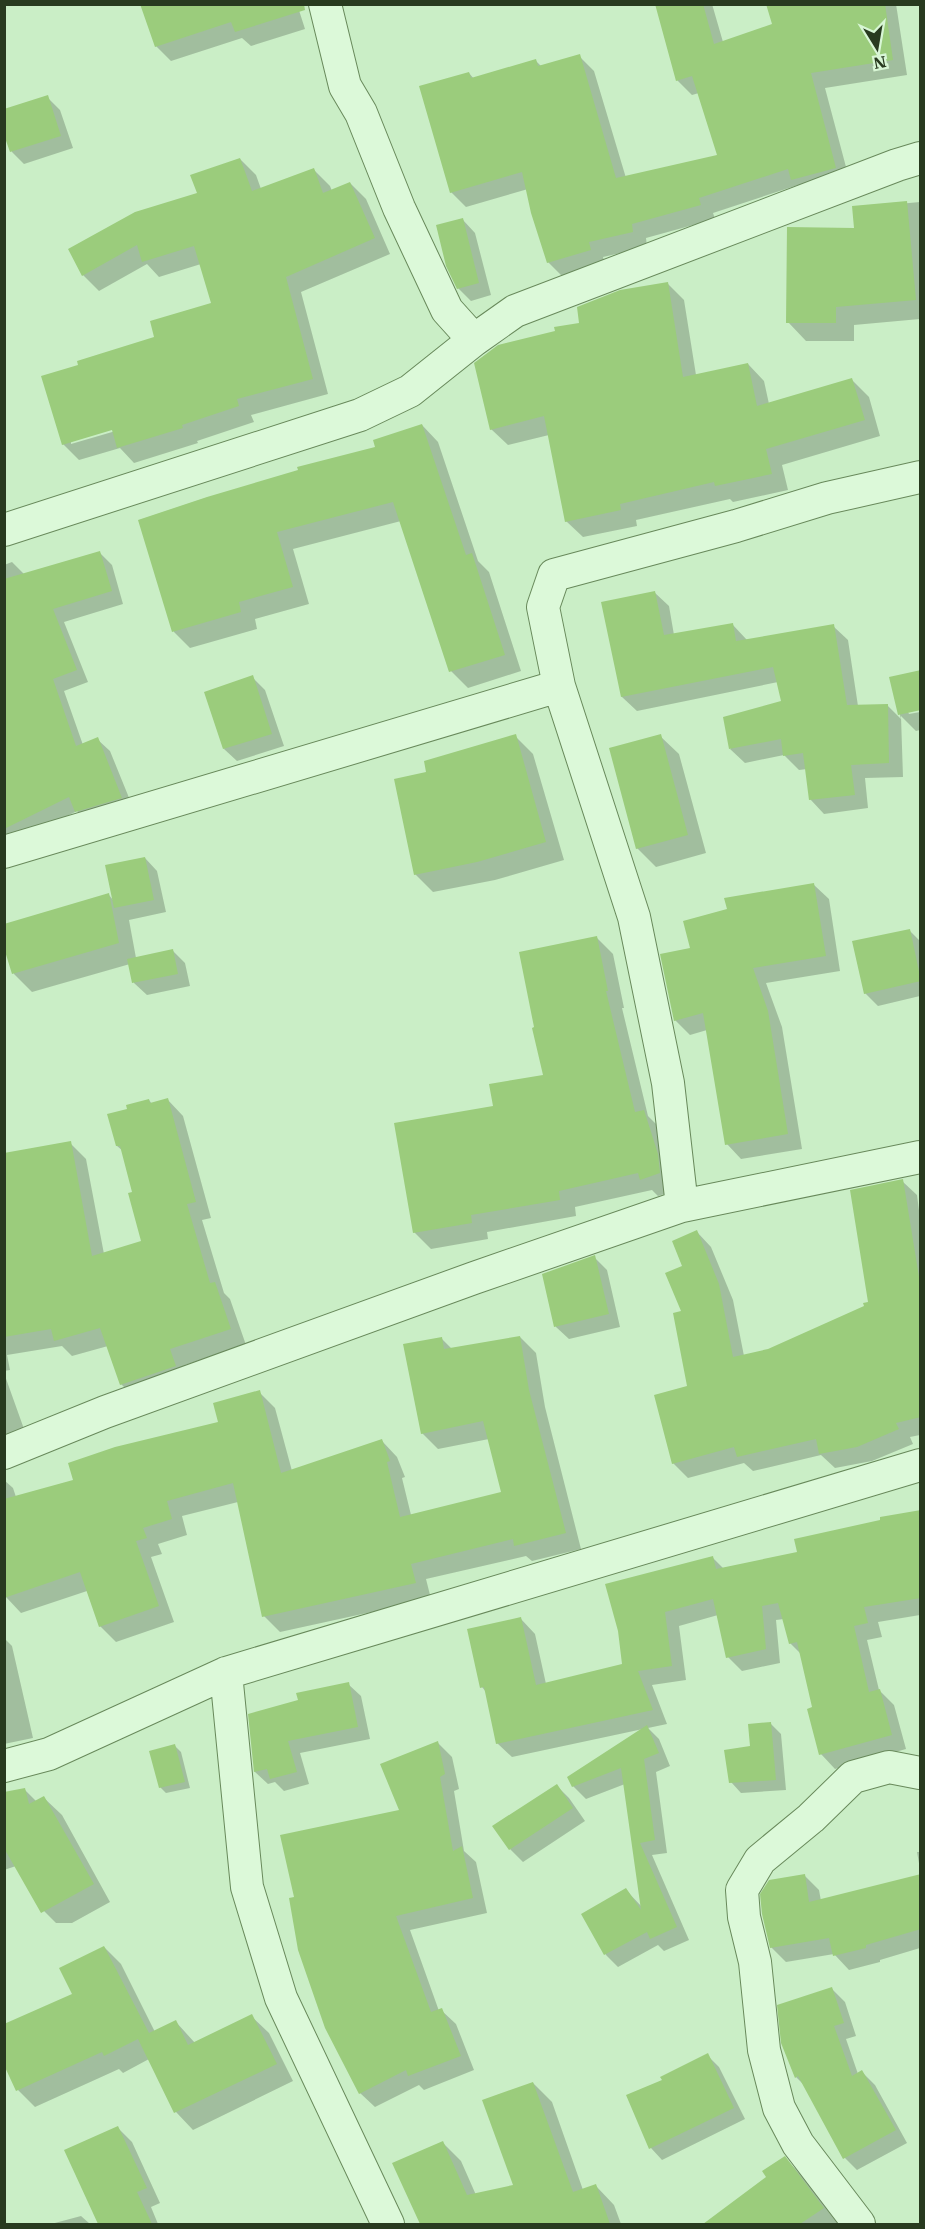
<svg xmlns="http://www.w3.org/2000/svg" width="925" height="2229" font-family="'IBM Plex Serif',serif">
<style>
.shadow{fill:#0003;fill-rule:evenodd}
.building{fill:#9bcc7c}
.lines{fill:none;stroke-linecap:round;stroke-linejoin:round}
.minor-casing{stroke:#68895b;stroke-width:34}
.minor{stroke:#dcf9d9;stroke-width:32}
</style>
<rect width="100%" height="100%" fill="#caeec6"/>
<path class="shadow" d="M142,4H297L305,29L251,46L242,38L171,61L156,46Z
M656,4H712L723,42L774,25L768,4H896L907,75L825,88L850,182L807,194L798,185L713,213L715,219L646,238L647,247L603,257L605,265L563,277L548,262L528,189L466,207L451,192L469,73L474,79L535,60L542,67L579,56L594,71L626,178L719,156L699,93L692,95L677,80Z
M47,97L60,110L73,148L24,164L12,152L4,130Z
M240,159L256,175L261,189L314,170L330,186L332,191L350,183L366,199L390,254L301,292L328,394L251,415L254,422L197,441L198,443L134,463L120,448L79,460L63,444L80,366L156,338L212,304L201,264L159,277L147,264L99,291L83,275L70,250L198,194ZM119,427V430L71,444V441Z
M920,202V319L854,325V341H806L788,322L856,229L854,208Z
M463,220L475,233L491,295L471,301L458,288Z
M668,284L684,300L696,375L748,364L764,381L769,404L852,380L869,397L880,436L782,465L788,490L733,502L730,499L636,520L637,526L583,537L566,521L549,435L508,445L491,429L581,324Z
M422,425L438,442L478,561L489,572L521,671L468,688L451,671L401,521L293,549L309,604L255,619L257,629L190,648L174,632L140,521L377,448Z
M99,552L112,565L123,604L64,622L88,682L64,691L83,745L97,739L110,751L134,810L89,823L77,811L4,848V565L12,562L25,575Z
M654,592L669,606L674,635L732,624L747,640L833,626L848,640L858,706L887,705L901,719L891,678L909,714L920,712V730L916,731L901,716L903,777L865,778L868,808L824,814L810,799L807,769L799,770L784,755L745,763L730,749L783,702L778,682L637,711L622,697L603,603Z
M252,677L265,690L284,746L237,761L224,749Z
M515,736L533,754L564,860L495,880L433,892L415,874L428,773Z
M660,736L679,754L706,853L656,867L637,848Z
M145,858L157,871L166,912L129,920L136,958L173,951L185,963L190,986L147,995L134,983L130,964L32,992L14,974L4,942L109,895L113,900Z
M814,885L829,899L840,971L766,983L782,1027L802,1149L741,1159L727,1144L707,1030L690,1035L675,1020L692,949Z
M910,931L920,941V996L878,1006L865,993Z
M596,937L613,954L624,1008H622L648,1116L661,1129L676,1190L658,1196L652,1190L575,1207L576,1216L487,1232L488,1239L431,1249L414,1232L495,1107L545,1076Z
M167,1099L183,1116L211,1218L202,1220L224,1293L230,1299L246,1345L185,1365L191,1382L138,1401L121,1384L108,1346L72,1356L62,1346L7,1355L10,1370L4,1371V1177L70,1143L86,1159L104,1254L143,1242L134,1193L123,1151L117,1146L128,1110L149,1100L152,1104Z
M902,1181L917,1195L920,1218V1435L910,1437L913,1444L872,1461L835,1468L821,1455L753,1471L744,1463L688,1478L673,1463L689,1388L683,1312L684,1267L697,1232L711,1247L733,1300L744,1356L769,1350L865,1307L870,1303Z
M594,1257L607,1270L620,1327L569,1339L556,1327L544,1275Z
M520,1337L536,1353L545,1407L581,1549L532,1561L526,1556L426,1579L431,1599L280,1632L264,1616L238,1502L182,1516L187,1535L158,1544L162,1554L151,1557L174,1622L116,1642L100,1626L87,1591L21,1613L6,1597L4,1480L13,1488L16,1497L75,1481L220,1423L259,1392L275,1408L292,1471L382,1441L397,1457L405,1477L402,1478L411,1515L503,1493L489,1439L438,1449L422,1433L441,1338L452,1349Z
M4,1373L24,1429L4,1435Z
M920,1512V1615L878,1622L882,1637L867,1640L879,1690L894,1705L906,1749L835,1769L821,1754L814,1708L802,1655L790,1643L784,1619L776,1620L780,1663L742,1671L728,1657L718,1615L679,1626L686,1680L652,1685L667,1724L648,1728L659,1739L670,1766L656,1772L667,1853L652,1855L689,1940L664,1951L658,1945L618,1967L606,1955L583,1914L626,1890L642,1907L625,1784L586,1799L573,1786L643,1729L512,1757L497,1743L486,1692L482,1687L521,1619L535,1634L546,1684L624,1665L619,1630L712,1557L724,1569L799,1553Z
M4,1638L12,1646L33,1738L4,1744Z
M348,1684L361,1696L370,1739L300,1753L309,1784L284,1791L275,1782L268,1784L255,1772L250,1715L300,1701Z
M771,1724L781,1734L786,1790L741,1793L731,1782L751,1747Z
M438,1743L452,1757L459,1789L454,1791L464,1851L476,1862L487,1913L410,1930L439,2011L441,2010L456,2024L474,2070L424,2090L419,2085L375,2107L360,2093L295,1898L401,1811Z
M175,1746L181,1752L190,1788L166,1793L160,1787Z
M557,1786L569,1798L585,1821L523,1862L510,1849Z
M24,1789L37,1802L44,1798L62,1815L110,1902L72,1923H56L38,1905L16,1866L4,1870V1794Z
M917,1852H920V1869Z
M804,1875L819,1890L821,1901L920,1876V1948L880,1960V1962L849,1970L834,1954L786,1962L771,1947Z
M104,1947L121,1964L155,2032L176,2022L195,2043L251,2016L269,2033L293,2081L193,2130L176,2112L149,2059L123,2073L119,2069L35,2107L18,2090Z
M832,1989L845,2002L856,2036L846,2039L858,2074L862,2072L875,2085L907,2143L857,2170L845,2158L804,2085L796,2077Z
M707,2055L719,2067L745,2119L662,2160L651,2148L628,2096L664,2081Z
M533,2083L552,2102L583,2190L596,2186L614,2205L621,2224H422L394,2163L443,2143L461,2161L476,2195L515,2186Z
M118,2128L132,2142L160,2203L151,2207L158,2224H125L90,2140Z
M785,2158L801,2175L838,2224H706L768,2178Z
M81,2216L90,2224H51Z"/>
<path class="building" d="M140,4H304L305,10L235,32L231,22L155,47Z
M655,4H703L714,44L772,24L766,4H885L893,60L811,73L836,168L791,180L788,169L699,198L701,205L632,224L633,232L589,242L591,250L547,263L531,213L522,172L450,193L419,86L469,72L471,78L536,59L538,66L580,54L616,178L717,155L692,76L676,81Z
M48,95L61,136L10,152L4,135V109Z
M240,158L252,191L314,168L323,193L350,182L375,238L286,277L313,379L237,399L239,406L182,425L183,428L117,448L112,430L62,445L41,376L78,365L77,361L154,337L150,321L211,303L194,246L142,262L137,245L82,276L68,249L135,212L197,193L190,175Z
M907,201L916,300L836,307V323H786L787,227L854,228L852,206Z
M463,218L479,283L457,289L446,266L436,225Z
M668,282L683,377L748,363L757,406L852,378L865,420L766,449L772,474L715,486L714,482L620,504L621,510L565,522L544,416L490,430L474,363L498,345L555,331L554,327L579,323L577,307L620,290Z
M422,424L466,555L472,553L505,655L449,672L393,502L277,532L293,587L239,602L241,612L172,632L138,520L207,497L298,470L297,467L375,447L373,440Z
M100,551L112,591L53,609L77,670L53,679L76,746L98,737L122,798L75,812L69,797L4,829V579Z
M655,591L664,635L733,623L736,641L834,624L847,705L888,704L889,763L851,765L855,795L809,800L803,753L783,756L781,739L729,749L723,717L781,701L773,667L621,697L601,602Z
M921,670V710L898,715L889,677Z
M253,675L272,734L223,749L204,692Z
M516,734L546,842L477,862L414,875L394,779L426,772L424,761Z
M661,734L688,835L636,849L609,748Z
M145,857L154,900L114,908L105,865Z
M814,883L826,956L753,968L768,1011L788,1134L725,1145L703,1013L674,1021L660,954L690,948L683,921L727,909L724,898Z
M109,893L119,943L12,974L4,948V924Z
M910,929L921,981L864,994L852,941Z
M597,936L608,991H606L635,1112L644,1110L658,1154L660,1173L640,1180L638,1173L559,1191L560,1200L471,1215L472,1223L413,1233L394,1123L493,1106L489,1084L543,1075L532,1028L534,1027L519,952Z
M173,949L178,974L132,983L127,959Z
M168,1098L196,1202L187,1204L210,1283L215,1282L231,1329L170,1349L176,1366L120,1385L100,1328L54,1341L51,1329L4,1337V1153L71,1141L92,1256L141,1241L128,1193L132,1192L120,1146H116L107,1114L127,1109L126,1105L149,1099L150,1103Z
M903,1179L921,1289V1417L896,1423L899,1429L857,1447L819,1454L816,1439L737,1457L734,1447L672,1464L654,1395L687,1386L673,1313L681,1311L665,1273L682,1266L672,1241L697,1230L719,1284L733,1357L768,1349L864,1306L863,1303L868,1302L850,1190Z
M595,1255L609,1314L554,1327L542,1274Z
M520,1336L529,1390L566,1533L514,1546L513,1539L411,1564L416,1583L262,1617L233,1483L167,1501L172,1519L143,1528L147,1538L136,1541L159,1606L99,1627L80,1572L4,1598V1499L73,1480L68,1463L115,1447L218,1422L213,1403L260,1390L281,1473L382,1439L390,1461L387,1462L400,1517L501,1492L483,1421L421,1434L403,1344L442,1337L444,1349Z
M921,1510V1598L864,1607L868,1623L854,1626L869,1692L880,1689L892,1735L819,1755L807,1709L812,1707L797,1642L789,1644L778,1603L762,1606L766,1649L726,1658L713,1599L665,1612L672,1666L638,1671L653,1710L496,1744L484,1687L480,1688L467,1629L521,1617L536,1685L622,1664L618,1631L605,1584L713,1556L716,1569L797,1552L794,1539L880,1520V1517Z
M349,1682L358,1727L288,1741L297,1772L270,1779L267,1769L254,1772L248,1714L298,1700L296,1693Z
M771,1722L776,1780L729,1783L724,1750L750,1746L748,1724Z
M647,1725L659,1753L644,1759L655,1840L640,1843L677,1927L650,1939L647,1932L604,1955L581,1914L626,1888L641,1910L621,1768L572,1787L567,1777Z
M438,1741L445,1774L440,1777L453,1851L462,1846L473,1898L396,1916L431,2012L442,2008L461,2056L408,2076L406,2070L359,2094L325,2028L298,1950L289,1898L294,1897L280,1835L399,1810L380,1764Z
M175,1744L185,1782L159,1788L149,1751Z
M557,1784L573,1808L509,1850L492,1826Z
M25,1788L29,1804L44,1796L94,1884L41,1913L4,1848V1792Z
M805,1874L809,1902L921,1874V1929L866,1945V1948L833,1956L829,1938L770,1948L762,1914L760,1894L769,1880Z
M104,1946L149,2033L176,2020L188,2045L252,2014L277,2064L174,2113L138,2039L104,2056L102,2052L16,2091L4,2065V2024L72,1994L59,1968Z
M832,1987L844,2023L834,2026L852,2076L862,2070L896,2130L843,2159L798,2076L795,2078L781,2043L777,2005Z
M708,2053L734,2108L649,2149L626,2095L662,2080L660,2077Z
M533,2082L573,2192L596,2184L610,2224H420L392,2163L443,2141L467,2195L513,2185L482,2100Z
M118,2126L147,2188L137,2192L152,2224H98L64,2150Z
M785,2156L824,2208L800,2224H703L766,2177L762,2171Z"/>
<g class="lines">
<g class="minor-casing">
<path id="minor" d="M325,4L345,86L361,113L399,208L447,310L474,340
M4,530L360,415L410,391L474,340L515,311L897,165L920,158
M4,852L559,686
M682,1206L668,1083L634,917L559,686L543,607L554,575L736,526L827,498L920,477
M4,1453L105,1412L474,1278L682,1206L920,1157
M226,1673L247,1887L281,1998L388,2224
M4,1766L49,1754L226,1673L920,1465
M859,2224L798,2144L779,2108L764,2050L755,1962L744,1917L742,1890L760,1860L811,1818L853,1777L889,1767L920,1773"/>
</g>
<use href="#minor" class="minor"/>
</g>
<rect width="925" height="2229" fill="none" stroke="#283a1f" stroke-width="12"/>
<g transform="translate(877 48) rotate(169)" stroke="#d8f6d5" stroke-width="4.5" paint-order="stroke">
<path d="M0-4.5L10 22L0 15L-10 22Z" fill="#283a1f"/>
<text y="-9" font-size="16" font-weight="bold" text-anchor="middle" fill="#283a1f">N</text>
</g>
</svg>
